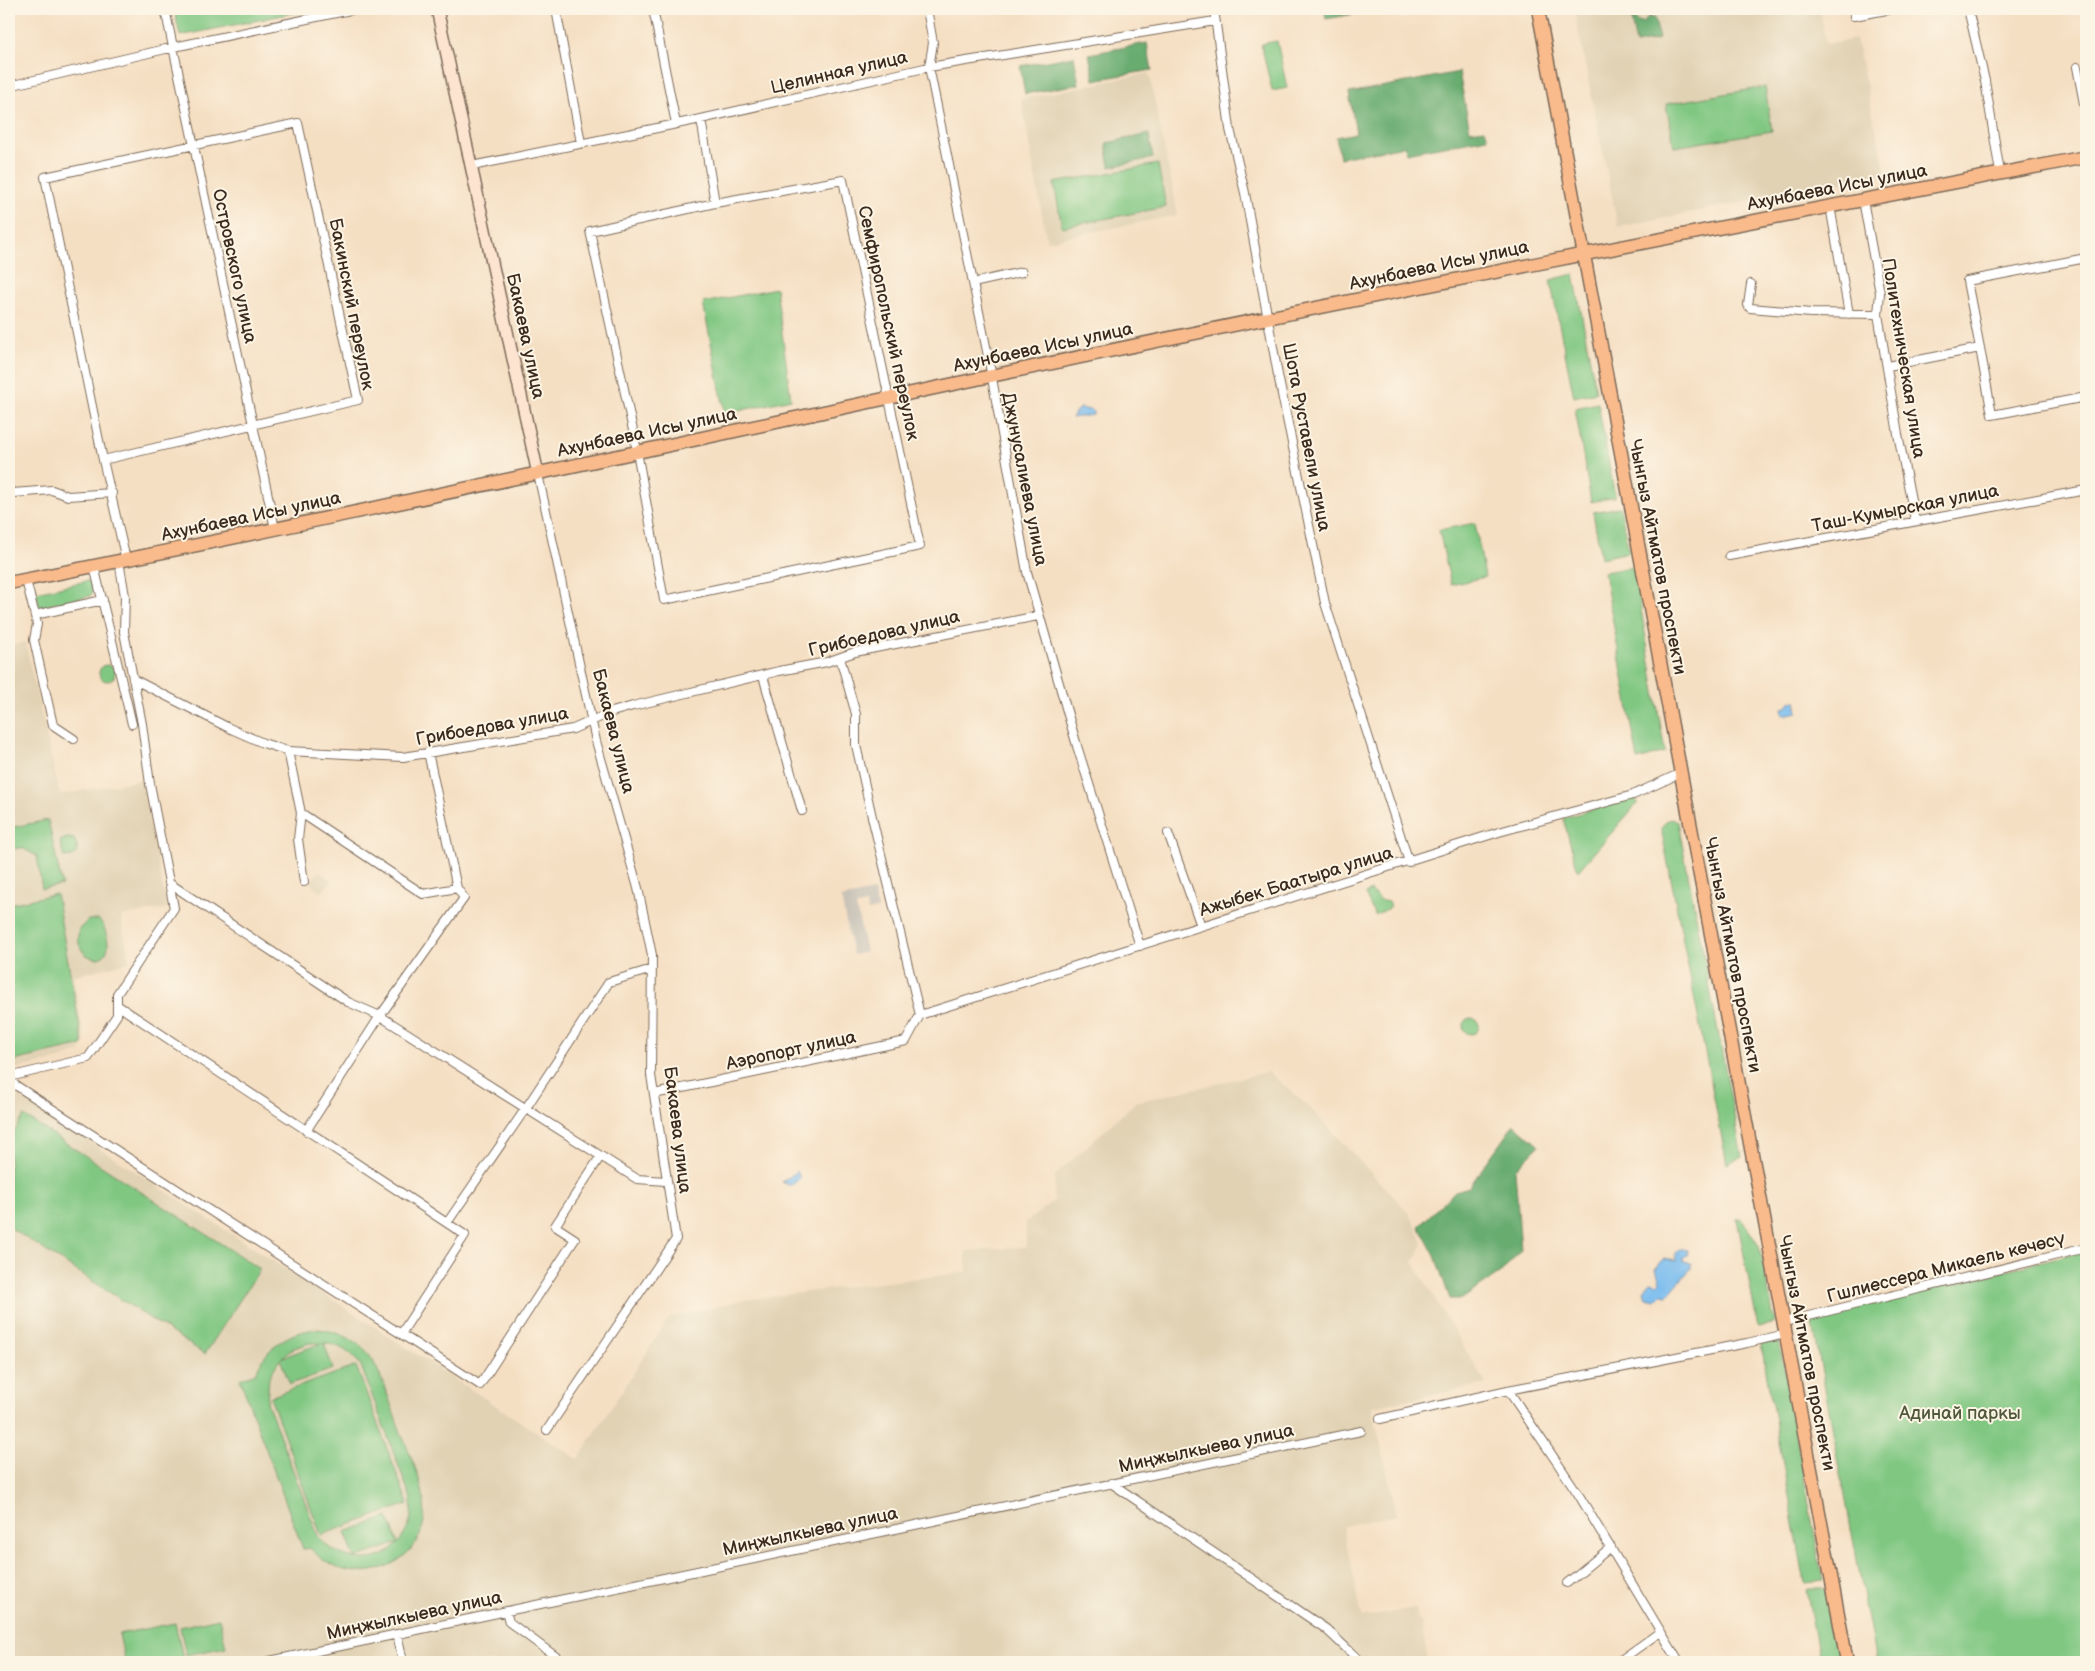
<svg xmlns="http://www.w3.org/2000/svg" width="2095" height="1671" font-family="'Balsamiq Sans',sans-serif">
<style>
.built{fill:#e1d2b4}
.industrial{fill:#c9c3b8}
.green{fill:#80c782;stroke:#5e7850;fill-rule:evenodd}
.forest{fill:#68ac70;stroke:#526b47}
.water{fill:#79bcef;stroke:#5a7386}
.lines{fill:none;stroke-linecap:round;stroke-linejoin:round}
.minor-casing{stroke:#7c6958;stroke-width:10}
.secondary-casing{stroke:#7c6958;stroke-width:14}
.primary-casing{stroke:#7c6958;stroke-width:15}
.minor{stroke:#fff;stroke-width:8}
.secondary{stroke:#fde4d1;stroke-width:11}
.primary{stroke:#fabb8c;stroke-width:12}
.labels{text-anchor:middle;stroke-width:4;stroke-linejoin:round;paint-order:stroke}
.street-label{font-size:18px;fill:#3b2a1e;stroke:#fcf5e5}
.park-label{font-size:18px;fill:#50593c;stroke:#fcf5e5}
</style>
<rect width="100%" height="100%" fill="#fcf5e5"/>
<filter id="ink" filterUnits="userSpaceOnUse"><feTurbulence type="fractalNoise" baseFrequency=".02" numOctaves="2"/><feDisplacementMap in="SourceGraphic" scale="10" xChannelSelector="R" yChannelSelector="G"/><feConvolveMatrix kernelMatrix="1 2 1 2 8 2 1 2 1" color-interpolation-filters="sRGB"/></filter>
<filter id="wash" filterUnits="userSpaceOnUse"><feTurbulence type="fractalNoise" baseFrequency=".0096" numOctaves="4" result="noise"/><feDisplacementMap in="SourceGraphic" scale="20" xChannelSelector="R" yChannelSelector="G"/><feGaussianBlur stdDeviation="1.12" result="paint"/><feColorMatrix in="noise" values="0 0 0 0 0 0 0 0 0 0 0 0 0 0 0 0 0 1.4 0 .05"/><feComposite in="paint" operator="in"/></filter>
<g filter="url(#wash)">
<rect width="100%" height="100%" fill="#f5dfc3"/>
<path class="built" d="M1574,9H1820L1826,44L1856,39L1886,174L1618,227Z
M1149,73L1178,215L1047,241L1021,99Z
M25,642L60,795L141,780L167,908L121,916L129,962L73,976L85,1041L79,1052L56,1060L9,1070V646Z
M319,871L332,881L321,893L310,883Z
M1268,1072L1307,1105L1407,1211L1417,1228L1423,1244L1413,1262L1486,1384L1372,1407L1397,1515L1343,1526L1362,1618L1415,1608L1418,1620H1421L1428,1662H9V1112L19,1096L578,1459L667,1321L672,1317L743,1300L967,1272L965,1251L1026,1247V1222L1054,1201L1055,1175L1136,1102Z"/>
<path class="industrial" d="M874,891L878,909L868,911L866,904L856,906L866,952L853,955L841,898Z"/>
<path class="green" d="M174,9H313L180,36Z
M1277,41L1287,88L1272,91L1261,44Z
M1765,87L1772,131L1674,147L1666,104Z
M1158,164L1166,207L1062,227L1054,183Z
M1574,274L1596,392L1574,397L1550,280Z
M776,288L791,399L725,414L703,303Z
M1598,403L1615,497L1591,502L1575,408Z
M1620,507L1629,552L1601,558L1593,512Z
M1475,523L1485,577L1451,585L1439,530Z
M1634,567L1665,752L1638,760L1604,572Z
M87,581L91,582L93,592L90,596L39,607L36,592Z
M99 673a8 8 0 1 1 16 0a8 8 0 1 1-16 0Z
M1636,797L1637,804L1578,871L1563,818Z
M1672,819L1678,822L1679,827L1742,1157L1727,1164L1661,828L1666,821Z
M48,820L62,885L42,889L37,856L22,848L9,849V828Z
M67,838L74,839L77,845V852L74,856L64,857L60,841Z
M1371,891L1380,900L1388,902L1390,907L1375,916L1365,894Z
M56,894L83,1045L9,1062V904Z
M88,920H99C104,925 105,930 107,937C115,970 71,962 79,929Z
M1463 1026a8 8 0 1 1 16 0a8 8 0 1 1-16 0Z
M24,1116L260,1269L205,1354L9,1227V1140Z
M1741,1218L1759,1246L1775,1323L1758,1327L1737,1219Z
M2086,1250V1662H1876L1812,1319Z
M318,1329C341,1332 358,1340 372,1359C384,1381 391,1406 400,1430C414,1467 441,1513 411,1549C400,1561 387,1568 371,1571C347,1575 326,1566 310,1548L303,1549L240,1379L256,1373C266,1346 290,1331 318,1329ZM310,1343H322L281,1358L294,1348ZM324,1343C340,1345 352,1353 361,1366L410,1496C414,1514 410,1529 398,1543L388,1517L345,1532L355,1558L398,1543C377,1570 336,1560 318,1536L267,1402L269,1377L280,1359L290,1384L333,1369Z
M1779,1341L1823,1581L1805,1583L1761,1344Z
M356,1366L408,1504L321,1535L270,1397Z
M1806,1589H1827L1839,1654L1819,1657Z
M219,1618L226,1647L186,1655L180,1627Z
M175,1623L184,1662H125L119,1634Z"/>
<path class="forest" d="M1324,9H1382L1326,19Z
M1650,15L1651,18H1655L1659,39L1636,44L1631,19H1635L1637,22L1643,23Z
M1147,43L1152,70L1094,80L1089,54Z
M1074,56L1079,84L1025,94L1020,66Z
M1459,72L1470,131L1485,129L1488,138L1406,153L1405,146L1340,158L1336,137L1356,133L1349,93Z
M1149,134L1153,158L1110,167L1106,143Z
M1514,1124L1539,1146L1515,1170L1521,1250L1502,1272L1462,1299H1450L1435,1256L1419,1226L1455,1191L1469,1187Z"/>
<path class="water" d="M1081,408L1093,411V415L1072,418L1076,411Z
M1796,701L1798,712L1783,715L1782,708L1787,707L1790,702Z
M797,1171L800,1178L791,1186L782,1182Z
M1679,1249L1687,1250L1688,1254L1682,1260L1691,1263V1268L1668,1295L1662,1294L1656,1300L1646,1298L1644,1290L1651,1282L1657,1284L1660,1282L1656,1268L1664,1259L1676,1261L1675,1253Z"/>
</g>
<g filter="url(#ink)">
<g class="lines">
<g class="minor-casing">
<path id="minor" d="M165,9L275,529
M556,9L581,143
M653,9L676,124
M927,9L933,43L929,67L988,356L1027,572L1077,746L1140,946
M1214,9L1230,129L1245,193L1278,375L1325,603L1409,862
M1968,9L1985,81L2000,173
M1854,16L1892,9
M2077,67L2086,114
M9,86L174,47L355,9
M701,119L715,203
M472,166L701,119L929,67L1215,21
M843,180L920,546L664,600L634,435L590,231L715,203Z
M1863,200L1880,293L1878,314L1898,434L1915,520
M1830,206L1849,314
M973,283L1022,272
M1751,284L1748,305L1750,308L1811,313L1878,314
M1980,348L1967,281L2086,258
M1888,366L1980,348L1992,415L2086,397
M103,460L358,400L298,123L45,177L103,460L126,560
M538,474L596,741L638,888L652,955L651,1075L676,1239L547,1430
M9,489L13,493L52,490L68,496L112,493
M1729,556L2086,490
M94,566L132,724
M26,580L37,624L34,640L53,725L74,739
M35,615L103,600
M840,658L856,714V745L872,817L920,1015
M763,676L802,811
M133,679L229,728L263,743L288,751L403,757L573,729L612,712L633,706L779,671L827,662L855,652L1038,616
M288,751L301,813L423,894L457,888
M301,813L298,839L304,882
M1168,833L1201,926
M169,883L348,1002L380,1016L637,1179L666,1181
M117,1005L465,1235L401,1334
M920,1015L1499,832L1633,795L1681,773
M9,1077L88,1058L117,1015V994L174,908L150,784L142,724L124,632L125,596L119,561
M9,1081L480,1385L575,1239L555,1226L600,1157
M654,1094L906,1041L920,1015
M306,1131L380,1016L464,898L457,888L428,752
M447,1223L526,1108L609,982L652,969
M1784,1322L2086,1248
M1508,1390L1577,1492L1679,1662
M1380,1419L1508,1390L1747,1343L1786,1334
M1111,1483L1326,1629L1361,1662
M1567,1583L1611,1547
M506,1611L509,1622L563,1662
M397,1634L403,1662
M265,1662L1361,1431
M1618,1662L1660,1632"/>
</g>
<g class="secondary-casing">
<path id="secondary" d="M437,9L538,474"/>
</g>
<g class="primary-casing">
<path id="primary" d="M1538,9L1847,1662
M9,583C343,517 676,443 1010,372C1368,295 1727,226 2086,157"/>
</g>
<use href="#minor" class="minor"/>
<use href="#secondary" class="secondary"/>
<use href="#primary" class="primary"/>
</g>
</g>
<g class="labels">
<g class="street-label">
<text transform="translate(839 72) rotate(-13)" y="6">Целинная улица</text>
<text transform="translate(1837 187) rotate(-11)" y="6">Ахунбаева Исы улица</text>
<text transform="translate(1439 265) rotate(-12)" y="6">Ахунбаева Исы улица</text>
<text transform="translate(235 266) rotate(78)" y="6">Островского улица</text>
<text transform="translate(352 304) rotate(79)" y="6">Бакинский переулок</text>
<text transform="translate(889 323) rotate(78)" y="6">Семфиропольский переулок</text>
<text transform="translate(526 336) rotate(78)" y="6">Бакаева улица</text>
<text transform="translate(1043 347) rotate(-12)" y="6">Ахунбаева Исы улица</text>
<text transform="translate(1904 358) rotate(81)" y="6">Политехническая улица</text>
<text transform="translate(647 432) rotate(-12)" y="6">Ахунбаева Исы улица</text>
<text transform="translate(1307 437) rotate(79)" y="6">Шота Руставели улица</text>
<text transform="translate(1025 479) rotate(79)" y="6">Джунусалиева улица</text>
<text transform="translate(1905 508) rotate(-11)" y="6">Таш-Кумырская улица</text>
<text transform="translate(251 516) rotate(-12)" y="6">Ахунбаева Исы улица</text>
<text transform="translate(1658 557) rotate(79)" y="6">Чынгыз Айтматов проспекти</text>
<text transform="translate(884 633) rotate(-13)" y="6">Грибоедова улица</text>
<text transform="translate(492 726) rotate(-10)" y="6">Грибоедова улица</text>
<text transform="translate(614 731) rotate(76)" y="6">Бакаева улица</text>
<text transform="translate(1296 881) rotate(-17)" y="6">Ажыбек Баатыра улица</text>
<text transform="translate(1733 955) rotate(79)" y="6">Чынгыз Айтматов проспекти</text>
<text transform="translate(791 1050) rotate(-12)" y="6">Аэропорт улица</text>
<text transform="translate(678 1130) rotate(83)" y="6">Бакаева улица</text>
<text transform="translate(1946 1267) rotate(-14)" y="6">Гшлиессера Микаель көчөсү</text>
<text transform="translate(1807 1353) rotate(79)" y="6">Чынгыз Айтматов проспекти</text>
<text transform="translate(1206 1448) rotate(-12)" y="6">Миңжылкыева улица</text>
<text transform="translate(810 1531) rotate(-12)" y="6">Миңжылкыева улица</text>
<text transform="translate(414 1615) rotate(-12)" y="6">Миңжылкыева улица</text>
</g>
<g class="park-label">
<text x="1960" y="1419">Адинай паркы</text>
</g>
</g>
<rect width="2095" height="1671" fill="none" stroke="#fcf5e5" stroke-width="30"/>
</svg>
